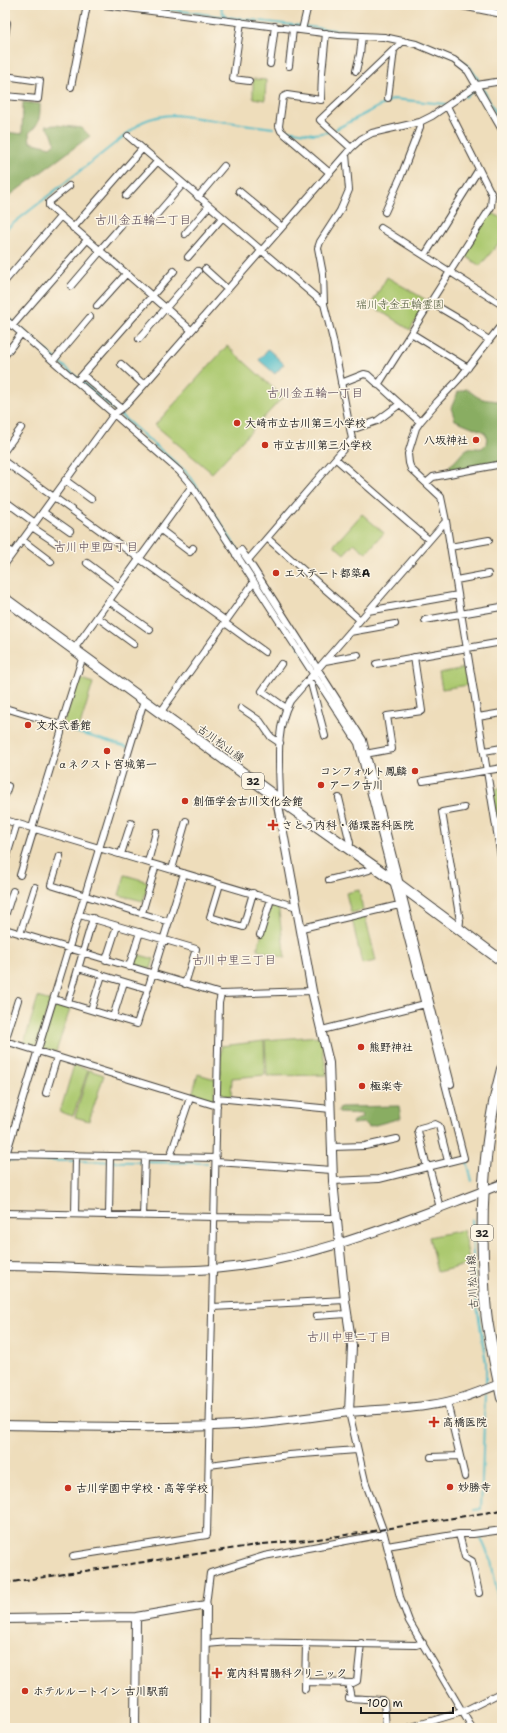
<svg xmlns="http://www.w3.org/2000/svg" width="507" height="1733" font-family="'Shantell Sans','Klee One',sans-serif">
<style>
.green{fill:#acc970;stroke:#647246}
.forest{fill:#89ad62;stroke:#52643f}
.water{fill:#4dbbc7;stroke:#346c72}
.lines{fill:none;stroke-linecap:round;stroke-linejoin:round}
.stream{stroke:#4dbbc7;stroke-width:2}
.minor-casing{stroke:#3c3934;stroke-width:8}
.tertiary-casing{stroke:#3c3934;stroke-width:10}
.primary-casing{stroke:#3c3934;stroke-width:12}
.minor{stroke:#fff;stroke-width:6}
.tertiary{stroke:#fff;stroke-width:8}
.primary{stroke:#fff;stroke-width:10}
.rail{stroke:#1c1c1c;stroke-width:2;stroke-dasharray:6 3;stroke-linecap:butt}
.poi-dot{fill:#c8321e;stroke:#fcf5e5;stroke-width:1.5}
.labels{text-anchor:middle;stroke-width:3;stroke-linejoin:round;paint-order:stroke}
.shield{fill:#fcf5e5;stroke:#5f5d58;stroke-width:1}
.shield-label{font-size:10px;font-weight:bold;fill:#1c1c1c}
.park-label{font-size:11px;fill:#4e5939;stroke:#fcf5e5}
.poi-label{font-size:11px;font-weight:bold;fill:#1c1c1c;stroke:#fcf5e5;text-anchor:start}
.street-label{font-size:11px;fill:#1c1c1c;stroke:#fcf5e5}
.neighbourhood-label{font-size:12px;fill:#584754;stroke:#fcf5e5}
</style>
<rect width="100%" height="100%" fill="#fcf5e5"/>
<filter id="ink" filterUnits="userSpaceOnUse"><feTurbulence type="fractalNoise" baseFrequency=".025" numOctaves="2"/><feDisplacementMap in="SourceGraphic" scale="8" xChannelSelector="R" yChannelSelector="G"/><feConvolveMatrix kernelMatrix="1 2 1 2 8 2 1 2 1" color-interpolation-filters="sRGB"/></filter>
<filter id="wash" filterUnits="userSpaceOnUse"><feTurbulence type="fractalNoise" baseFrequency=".012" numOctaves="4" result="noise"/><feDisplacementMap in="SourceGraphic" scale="16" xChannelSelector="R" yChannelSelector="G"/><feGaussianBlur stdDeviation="0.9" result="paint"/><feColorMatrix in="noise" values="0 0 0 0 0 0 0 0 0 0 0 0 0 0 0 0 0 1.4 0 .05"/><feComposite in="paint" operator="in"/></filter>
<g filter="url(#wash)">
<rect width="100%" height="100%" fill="#edb"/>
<path class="green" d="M253,79L266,80L265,100L253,98Z
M490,211L502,219V239L480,266L463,254Z
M387,277L428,301L410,330L371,305Z
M227,346L283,397L212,473L155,425Z
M362,514L384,533L366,553L354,543L344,554L334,545Z
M465,668L468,685L442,689L439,673Z
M79,678L93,683L79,729L68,726L64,722Z
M502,787V820L497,821L492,790Z
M125,875L149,882L143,901L119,895Z
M359,890L363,910L351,913L346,893Z
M272,903L278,904L285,958L257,949Z
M365,916L376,961L362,964L352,919Z
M136,954L154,959L151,969L133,964Z
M38,997L50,1001L36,1046L24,1043Z
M56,1002L71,1006L56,1052L41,1048Z
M319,1036L322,1045L327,1075L267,1076L265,1040Z
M264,1041L265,1075L232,1078L231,1096H219L221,1046Z
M74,1065L88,1070L73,1116L60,1112Z
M89,1070L104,1075L89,1121L75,1117Z
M198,1074L215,1079L214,1102L192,1095Z
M463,1230L470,1264L437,1272L429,1237Z"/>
<path class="forest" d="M23,102L40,104C40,117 40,124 29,133L30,142L50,147L55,143L52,134L45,126L56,125L82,128L90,136L5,199V169L10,165L9,161L5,155V132L22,134Z
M466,389C472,392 477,398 483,399C490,401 497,399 502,405V462L452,472L449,466C456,462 464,449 469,448C473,447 478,449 482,448L486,444L487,436L484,432L455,420L451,408L458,392Z
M399,1106L401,1118L368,1127L364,1123L352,1124L353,1121L361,1118L362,1114L339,1113L338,1111L340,1107Z"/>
<path class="water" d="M268,349L284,364L275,374L259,360Z"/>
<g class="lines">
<path class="stream" d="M139,5L225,17
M221,5L222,12L227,17L335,30L375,33L421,42L456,57L468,65L476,76L501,123
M465,97L472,92
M336,129L393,99L446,104
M286,130L314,134L328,132
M5,230L142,122C153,117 163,115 175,115L273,128
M5,315L185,471L192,479L238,550
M240,554L332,697
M69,730L127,747
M466,1157L472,1181
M6,1160L207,1163
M472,1219L474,1287L486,1363V1383
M474,1510L481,1509L485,1394
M481,1538L491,1561L496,1586L502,1640"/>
</g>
</g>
<g filter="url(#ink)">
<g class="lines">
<g class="minor-casing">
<path id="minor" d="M104,5L339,35L384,37L416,44L454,60L468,71L502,130
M457,5L502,14
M241,22L233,79L249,81
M5,23H7L5,36
M302,30L308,5
M326,33L322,73L321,100L287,95L283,97L279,126L281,131L330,173
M270,64L275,26
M289,66L293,29
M356,71L360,54L362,36
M5,76L40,81L38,99L5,96
M71,87L87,5
M388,98L394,50
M128,136L324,304L333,340L352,439L248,560L241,550L236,555
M351,148L320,120L403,41
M69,186L49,202V206L191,330
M239,191L282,227
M126,196L157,162
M198,197L224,166
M385,212L401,176L420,127V122
M151,221L183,184
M73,228L142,149
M381,228L502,305
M185,234L209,206
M99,251L121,226
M425,255L479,169L447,106
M188,257L222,218
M205,269L227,289
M5,281L60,217
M71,286L100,252
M430,302L464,322L469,327L489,340
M324,304L323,274L318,248L320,242L340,211L349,190L346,154L351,148L361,139L372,133L420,122L432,116L477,85L502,81
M97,306L126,274
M5,319L179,471L192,486L254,582L160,713
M12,326L87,240
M411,333L468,368
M139,339L198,271
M5,355L21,334
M53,361L90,317
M121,364L144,385
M83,375L121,408
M77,381L174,271
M341,383L364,374L368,375L420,422
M378,385L491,207L492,195L479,169
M351,430L377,421L400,404
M5,450L21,428
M336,459L429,540
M5,462L226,621
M65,480L91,499
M426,483L433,477L502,464
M5,501L35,523
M43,512L70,531
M446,521L502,863
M32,527L56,543
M161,530L190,552L193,548
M267,538L360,620
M22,540L51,562
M450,547L489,540
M5,548L13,553
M248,560L363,740L451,1084
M87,563L119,587
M5,564L114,414L125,406L144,385L346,154
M456,580L488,574
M254,582L358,743L464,1158L379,1179L333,1181
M109,601L150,630
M368,611L458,595
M97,617L134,644
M425,620L501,607
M225,623L265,652
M350,632L395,624
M74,649L192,486
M325,661L358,655
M281,664L262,691L286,708
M376,664L502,642
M308,680L311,683L325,736
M5,708L61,725
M241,708L260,721L271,737L280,743
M478,717L502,713
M484,751L502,748
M365,754L392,749L387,716L422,711L414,657
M423,781L502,768
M5,795L8,786
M339,798L350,843L349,849
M280,800C280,768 274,731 290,701L446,521L441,497L411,469L409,463L408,454L416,428L420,422L437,402L459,379L502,324
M5,820L297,907
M32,828L61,733V725L83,656
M121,854L131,823
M60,856L51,885L169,922
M5,862L17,823
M148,862L156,832
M172,869L186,821
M20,875L34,829
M329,880L369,870L372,865
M220,884L210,917L243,927L253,893
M142,913L156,865
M80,915L196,949L185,984
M5,916L13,891
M302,928L399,905
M5,929L221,994L312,991
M459,929L460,921L442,812L464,808
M20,934L35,887
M260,935L271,899
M106,960L117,926
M129,967L140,932
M78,968L148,989
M54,999L137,1024L184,873
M68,1003L93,918
M91,1010L102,975
M113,1017L124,982
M322,1030L425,1004
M5,1041L217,1106
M5,1041L18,1000
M46,1093L57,1057
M217,1098L331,1109
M332,1147L365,1146L397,1139
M5,1154L216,1158
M170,1157L190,1098
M5,1158L144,701
M216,1162L332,1170
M429,1166L440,1208
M427,1167L418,1131L420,1128L435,1124L439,1126L448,1161
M5,1213L215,1217L336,1218
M75,1214L76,1155
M109,1215L110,1156
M143,1216L145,1157
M213,1307L345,1300
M316,1316L347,1314
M447,1402L465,1477
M349,1412L365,1481L383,1530L400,1597L409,1621L472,1728
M431,1457L460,1456
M209,1465L289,1455L357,1450
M459,1534L465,1557L472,1561L479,1593
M387,1546L459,1534H473L502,1530
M73,1556L207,1535L219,1003L221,994
M206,1605L210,1573L264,1556L384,1534
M206,1644L230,1642L416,1645L423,1643
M305,1682L353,1683L357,1681L361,1643
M348,1683L351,1698
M305,1689L306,1643
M349,1698L382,1700L384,1702L386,1728
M408,1728L462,1712L502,1692"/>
</g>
<g class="tertiary-casing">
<path id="tertiary" d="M280,800L278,805L312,991L329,1063L333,1181L345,1300L352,1346L349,1412
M5,1266C74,1266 144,1274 213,1269C315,1261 408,1219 502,1184
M5,1425C74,1426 144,1429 214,1426C259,1425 304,1418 349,1412C376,1409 403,1410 430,1405C455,1402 479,1392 502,1383
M5,1619L136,1617L206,1605L205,1728
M135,1728L136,1617"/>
</g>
<g class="primary-casing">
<path id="primary" d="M5,599L280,800L393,880L502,961
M502,1069C485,1131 481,1195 483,1259C484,1281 484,1304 488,1326C492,1350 497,1374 502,1398"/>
</g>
<use href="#minor" class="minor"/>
<use href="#tertiary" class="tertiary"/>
<use href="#primary" class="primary"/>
<path class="rail" d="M5,1583L263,1544L318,1539L373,1531L502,1510"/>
</g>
</g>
<g class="poi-dot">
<circle cx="237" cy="423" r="4"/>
<circle cx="476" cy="440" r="4"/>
<circle cx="265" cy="445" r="4"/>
<circle cx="276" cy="573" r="4"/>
<circle cx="28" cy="725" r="4"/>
<circle cx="107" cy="751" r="4"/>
<circle cx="415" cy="771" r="4"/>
<circle cx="321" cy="785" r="4"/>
<circle cx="185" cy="801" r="4"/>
<path d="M271 819h4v4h4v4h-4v4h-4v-4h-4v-4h4z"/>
<circle cx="361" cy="1047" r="4"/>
<circle cx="362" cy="1086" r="4"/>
<path d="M432 1416h4v4h4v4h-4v4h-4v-4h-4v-4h4z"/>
<circle cx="450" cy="1487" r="4"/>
<circle cx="68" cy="1488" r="4"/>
<path d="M215 1667h4v4h4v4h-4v4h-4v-4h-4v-4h4z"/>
<circle cx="25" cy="1691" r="4"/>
</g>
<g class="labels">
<g class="shield">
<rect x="242" y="773" width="22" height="16" rx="3"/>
<rect x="471" y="1225" width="22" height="16" rx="3"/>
</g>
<g class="shield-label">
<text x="253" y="785">32</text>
<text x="482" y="1237">32</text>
</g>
<g class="park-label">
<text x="400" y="308">瑞川寺金五輪霊園</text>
</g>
<g class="poi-label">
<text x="245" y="427">大崎市立古川第三小学校</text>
<text x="468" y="444" text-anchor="end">八坂神社</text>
<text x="273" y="449">市立古川第三小学校</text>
<text x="284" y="577">エステート都築A</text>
<text x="36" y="729">文水弐番館</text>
<text x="107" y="768" text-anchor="middle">αネクスト宮城第一</text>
<text x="407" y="775" text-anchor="end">コンフォルト鳳麟</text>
<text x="329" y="789">アーク古川</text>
<text x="193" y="805">創価学会古川文化会館</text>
<text x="282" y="829">さとう内科・循環器科医院</text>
<text x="369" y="1051">熊野神社</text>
<text x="370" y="1090">極楽寺</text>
<text x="443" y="1426">高橋医院</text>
<text x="458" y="1491">妙勝寺</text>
<text x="76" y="1492">古川学園中学校・高等学校</text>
<text x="226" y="1677">寛内科胃腸科クリニック</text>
<text x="33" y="1695">ホテルルートイン 古川駅前</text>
</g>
<g class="street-label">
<text transform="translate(221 743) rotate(36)" y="4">古川松山線</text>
<text transform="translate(472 1282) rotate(-93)" y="4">古川松山線</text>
</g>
<g class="neighbourhood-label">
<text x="143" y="224">古川金五輪二丁目</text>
<text x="315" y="397">古川金五輪一丁目</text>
<text x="96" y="551">古川中里四丁目</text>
<text x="234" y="964">古川中里三丁目</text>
<text x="349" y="1341">古川中里二丁目</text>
</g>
</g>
<rect width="507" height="1733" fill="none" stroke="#fcf5e5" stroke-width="20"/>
<path d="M361 1707v6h92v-6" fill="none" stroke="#1c1c1c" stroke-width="2"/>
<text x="367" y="1707" font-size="12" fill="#1c1c1c" stroke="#fcf5e5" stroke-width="3" paint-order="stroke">100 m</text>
</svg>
